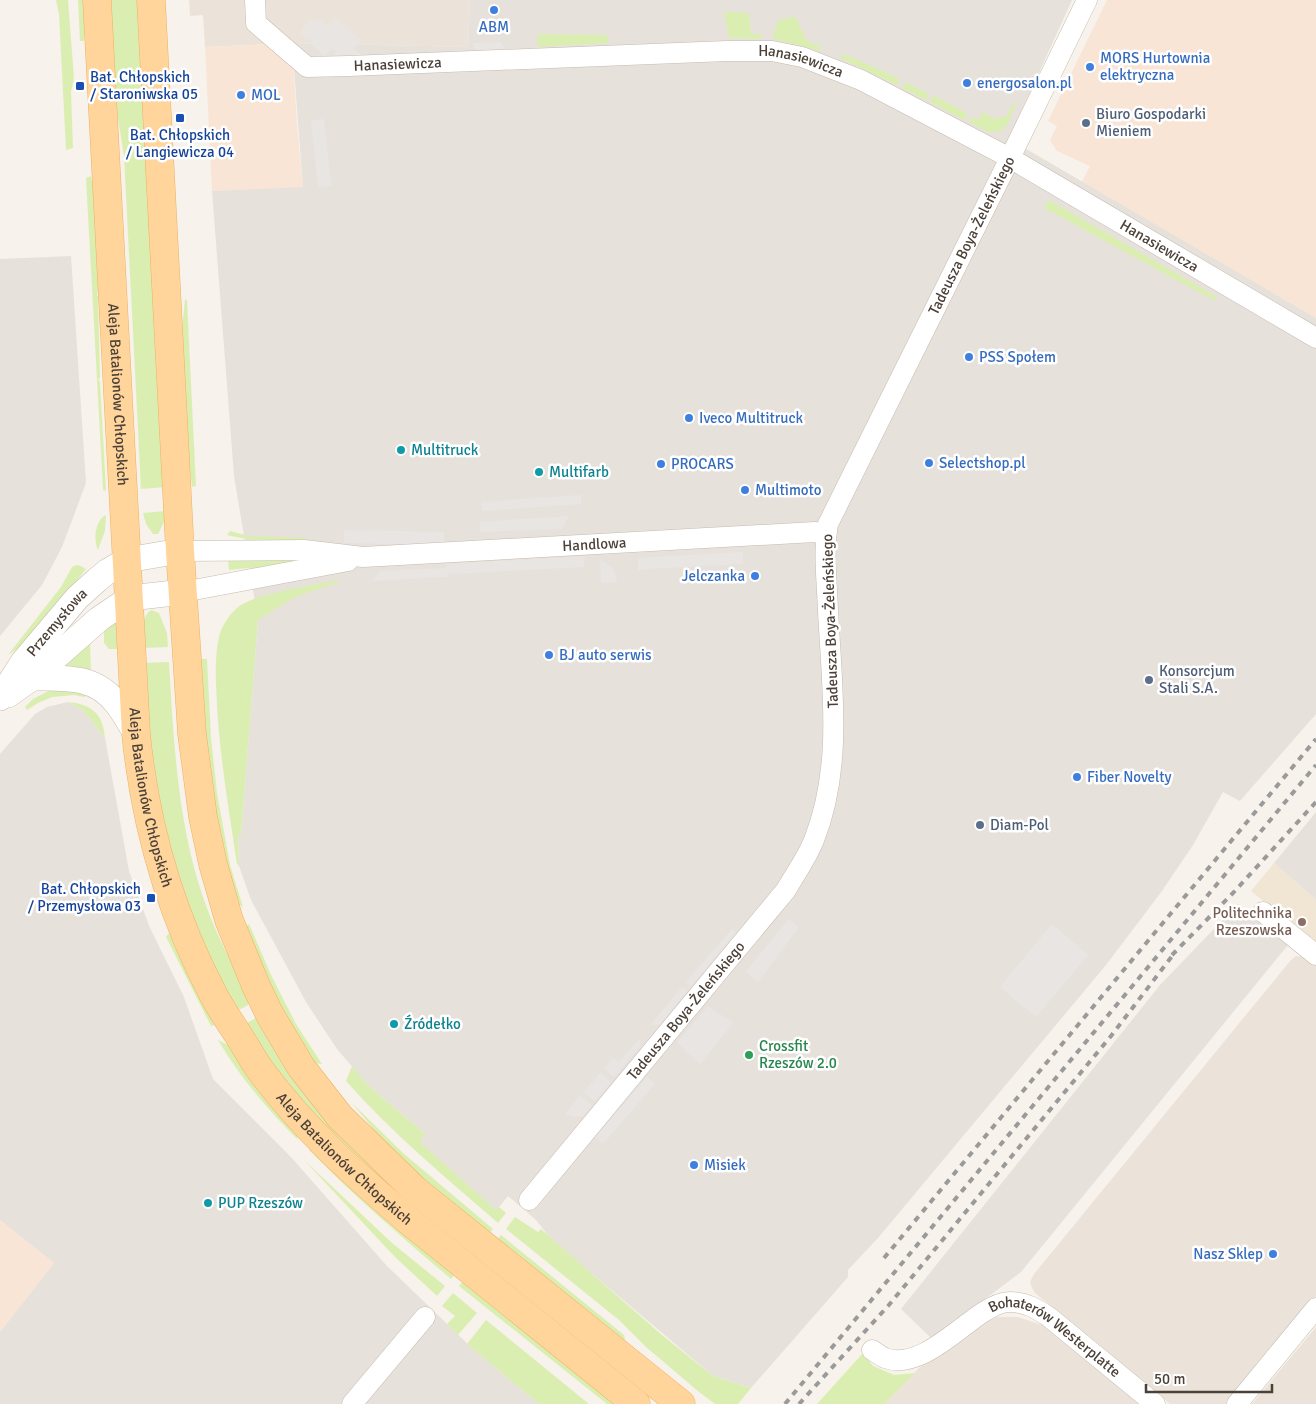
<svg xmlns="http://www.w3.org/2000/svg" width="1316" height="1404" font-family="Signika,sans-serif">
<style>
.residential{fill:#ebe3d9}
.commercial{fill:#f9e5d6}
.industrial{fill:#e7e1dc}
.education{fill:#f1e5d4}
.green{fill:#dbeeb1}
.parking{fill:#e8e5e3}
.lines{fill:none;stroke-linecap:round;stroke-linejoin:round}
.minor-casing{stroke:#c6bbaf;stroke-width:21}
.tertiary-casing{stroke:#c6bbaf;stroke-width:26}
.primary-casing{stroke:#efb161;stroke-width:29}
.minor{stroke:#fff;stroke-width:20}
.tertiary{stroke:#fff;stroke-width:25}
.primary{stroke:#ffd59c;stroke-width:28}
.rail{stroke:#9a9a9a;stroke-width:4;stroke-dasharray:6 6;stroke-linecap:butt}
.shop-dot{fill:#3f7fe0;stroke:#fff;stroke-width:2}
.transit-dot{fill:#1a4fb4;stroke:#fff;stroke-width:2}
.service-dot{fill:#5c6f8a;stroke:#fff;stroke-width:2}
.culture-dot{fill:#0f9aa8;stroke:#fff;stroke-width:2}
.education-dot{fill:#8d6e63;stroke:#fff;stroke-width:2}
.leisure-dot{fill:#2e9e5b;stroke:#fff;stroke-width:2}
.labels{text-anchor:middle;stroke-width:5;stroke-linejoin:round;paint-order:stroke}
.shop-label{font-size:15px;fill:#366cbe;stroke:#fff;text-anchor:start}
.street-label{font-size:15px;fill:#4c4138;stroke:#fff}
.transit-label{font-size:15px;fill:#164399;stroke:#fff;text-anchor:start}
.service-label{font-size:15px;fill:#4e5e75;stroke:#fff;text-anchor:start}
.culture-label{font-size:15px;fill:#0d838f;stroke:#fff;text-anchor:start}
.education-label{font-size:15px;fill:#785e54;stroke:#fff;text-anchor:end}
.leisure-label{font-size:15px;fill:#27864d;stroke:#fff;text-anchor:start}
</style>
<rect width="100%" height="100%" fill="#f7f2eb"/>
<path class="residential" d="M189,0H470L468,47L292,43L205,47L203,15L190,16Z
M1296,956L1304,957L1316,965V1296L1227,1404H1170L1035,1293L1032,1288L1030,1282L1034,1274L1290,961Z
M997,1317H1018L1045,1326L1142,1404H884L919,1368L983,1323Z
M1316,1327V1404H1252Z"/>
<path class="commercial" d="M1107,0H1316V318L1082,182L1090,166L1057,151L1050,140L1057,126L1048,121Z
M292,43L297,125L303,188L212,191L205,47Z
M0,1220L54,1263L0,1332Z"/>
<path class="industrial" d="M470,0H1072L1009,139L1316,318V714L1240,801L1223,792L1193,845L1162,891L1106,965L878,1238L848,1270V1277L751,1388L713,1376L551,1239L536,1220L508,1196L496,1211L419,1142L425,1134L368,1085L337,1049L306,1002L251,900L239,866L238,835L241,834L258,620L234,476L212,191L303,187L292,43L468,47Z
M71,256L86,483L62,547L42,585L0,636V259Z
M68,702L83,710L105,738L129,871L150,928L184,997L213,1079L290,1156L387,1266L471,1347L539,1404H0V1332L54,1263L0,1220V754L35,714L47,707Z
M1316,812V900L1274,863Z
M1238,904L1288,945L1021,1272L932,1339L901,1309L1160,985Z"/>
<path class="education" d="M1274,863L1316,900V944L1251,891Z"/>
<path class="green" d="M56,0H68L74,78L71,92L73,148L66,150L59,14Z
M78,0H86L84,41H80Z
M107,0H142L167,487L141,489L124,156L114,93Z
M724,12L749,13L751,34H762V39L729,38Z
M796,17L807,41L821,46L820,51L773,39C777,19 776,19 796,17Z
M538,34L607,35L608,43L537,47Z
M845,54L900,79L897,85L840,58Z
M905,82L929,94L926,100L902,88Z
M933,95L967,113L964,120L930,102Z
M1013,103L1016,104L1007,125L1001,131L988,132L969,122L972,117L979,120L982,112L995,119L1007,116Z
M91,176L98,213V292L97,294L98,297L100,378L98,379L100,382L106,490L104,491L103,489L86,178Z
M1049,200L1217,297L1215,301L1044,208Z
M185,299L187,300L196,486L192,487L184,415L180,350Z
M166,511L164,522L158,534H153L146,524L143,513Z
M106,515L105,531L98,550C93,540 95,520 106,515Z
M230,531L249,536L308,538C297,547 241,539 227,535Z
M228,560H290L292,562L290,564L229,570Z
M77,565L81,566L86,569L30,640L8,655L61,587L72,567Z
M339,580L340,582L295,597L258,620L241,835H238L239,866L237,864C229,811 220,759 217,705C216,683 214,659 219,637C221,627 229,615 237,608C255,593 314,585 339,580Z
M151,610L159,613L167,633L168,647L142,648C142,636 140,618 151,610Z
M117,620L121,649H109L104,643V627Z
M90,641L91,675L61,669Z
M197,659H207L211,738L217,793L230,865L243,907L233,900L219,846Z
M169,662C174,747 178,836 210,916C221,944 236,971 250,998L248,1005L241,1009H237L229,1001L182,892L152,778L142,663Z
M54,688L91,692L87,696L84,697L74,695L52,697L38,703L27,710L25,707L33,699Z
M68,702C91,704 103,713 105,738L83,710Z
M249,924L271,975L296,1024L322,1064C313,1064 309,1060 304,1053L243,929Z
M169,933L218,1022L216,1025L211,1026L166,937Z
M258,1017L475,1251L471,1256L375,1176L289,1088L245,1024Z
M218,1040L230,1046L298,1136L297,1139C266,1108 240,1077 218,1040Z
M352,1066L368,1085L425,1134L420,1142L496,1210L499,1207L506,1213L498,1223C445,1177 392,1133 346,1081Z
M351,1102L403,1153L493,1229L488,1235L395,1155Z
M314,1148L457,1272L451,1279C403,1238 354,1196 309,1150Z
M304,1160L392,1243L445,1286L437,1296L395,1257Z
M515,1217L538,1232L541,1229L662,1335L713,1376L751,1388L738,1404H715L699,1392L646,1347L619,1320L506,1229Z
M501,1235L624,1335L627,1347L496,1241Z
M465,1279L619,1404H607L459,1286Z
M453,1293L477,1313L458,1335L447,1324L455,1316L442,1306Z
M486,1320L589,1404H539L467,1344Z
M863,1353L873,1366L894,1375L915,1373L884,1404H817Z"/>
<path class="parking" d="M335,17L360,40L354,49L366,59H332L336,51L332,48L324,56L310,43L312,40L310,38L307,40L300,32L310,20L321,21L327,26Z
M501,42L506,53L478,54L472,43Z
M324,119L331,186L318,187L311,120Z
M581,495V504L482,511L481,502Z
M569,516L562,529L480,532V522Z
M344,530L444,532V545L344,543Z
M743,552V564L644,569L638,571V558Z
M585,556L584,567L448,574L447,577L372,581L380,571L446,568L447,564Z
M600,559L612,567L616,576L617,582L601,583Z
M789,919L799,927L758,982L746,971Z
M1052,924L1088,955L1036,1017L1000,987Z
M732,929L736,933L691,986L686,982Z
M682,987L687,991L660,1024L650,1025Z
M708,1006L733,1023L700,1064L677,1043Z
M640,1038V1047L614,1077L604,1068L613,1058L619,1062Z
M600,1073L611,1082L595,1101L584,1092Z
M647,1077L655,1084L603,1144L595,1137Z
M580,1096L592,1105L583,1116L574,1117L565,1114Z"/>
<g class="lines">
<g class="minor-casing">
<g id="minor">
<path id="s1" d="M255,0L256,23L307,67L349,66L727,51H772L802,57L861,80L1010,158L1316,338"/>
<path id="s2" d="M180,551L304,550L363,557L815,532L826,535"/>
<path d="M183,592L348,561"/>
<path d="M1263,912L1316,955"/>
<path id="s3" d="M529,1200L786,890C795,874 807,858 814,840C843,767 832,688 828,611C827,582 823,552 828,524L1010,158L1087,0"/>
<path id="s4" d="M872,1350C876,1352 880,1356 885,1358C918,1370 956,1330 982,1313C991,1307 1000,1302 1010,1302C1026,1302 1037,1309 1049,1317L1155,1404"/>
<path d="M352,1404L425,1317"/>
<path d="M1237,1404L1316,1308"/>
</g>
</g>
<g class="tertiary-casing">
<g id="tertiary">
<path d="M32,678C65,678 95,675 117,704C124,713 130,724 136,734"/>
<path d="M8,695L32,678L99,619L130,598L183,592"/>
<path id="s5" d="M0,698L23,662L77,598L97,580L108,571L127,560L180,551"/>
</g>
</g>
<g class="primary-casing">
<g id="primary">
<path id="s6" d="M97,0L136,734C145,824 171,914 213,994C220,1008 230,1022 239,1036C246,1047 253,1060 261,1071C303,1128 356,1176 409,1221L636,1404"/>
<path d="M151,0L180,551L192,734L203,817L213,864L229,920L256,986L270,1015L301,1067L340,1117L415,1190L681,1404"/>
</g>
</g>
<use href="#minor" class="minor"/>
<use href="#tertiary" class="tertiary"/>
<use href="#primary" class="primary"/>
<path class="rail" d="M1172,955L1233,893L1316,802
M884,1258L1316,739
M785,1404L1316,765
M799,1404L888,1306L1111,1036L1176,951"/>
</g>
<g class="shop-dot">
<circle cx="494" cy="10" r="5"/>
<circle cx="1090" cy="67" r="5"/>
<circle cx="967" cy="83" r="5"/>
<circle cx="241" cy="95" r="5"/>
<circle cx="969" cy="357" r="5"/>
<circle cx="689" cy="418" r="5"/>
<circle cx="929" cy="463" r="5"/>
<circle cx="661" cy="464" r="5"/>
<circle cx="745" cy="490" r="5"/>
<circle cx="755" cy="576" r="5"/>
<circle cx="549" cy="655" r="5"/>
<circle cx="1077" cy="777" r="5"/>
<circle cx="694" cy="1165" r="5"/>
<circle cx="1273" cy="1254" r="5"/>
</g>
<g class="transit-dot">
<rect x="75" y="81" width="10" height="10" rx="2.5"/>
<rect x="175" y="113" width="10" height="10" rx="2.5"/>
<rect x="146" y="893" width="10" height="10" rx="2.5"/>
</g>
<g class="service-dot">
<circle cx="1086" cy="123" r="5"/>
<circle cx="1149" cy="680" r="5"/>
<circle cx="980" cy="825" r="5"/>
</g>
<g class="culture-dot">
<circle cx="401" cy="450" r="5"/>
<circle cx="539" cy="472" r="5"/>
<circle cx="394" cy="1024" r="5"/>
<circle cx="208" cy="1203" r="5"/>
</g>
<circle class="education-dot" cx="1302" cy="922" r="5"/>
<circle class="leisure-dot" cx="749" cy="1055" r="5"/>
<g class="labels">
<g class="shop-label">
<text x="494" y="32" text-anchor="middle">ABM</text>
<text x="1100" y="63">MORS Hurtownia<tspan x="1100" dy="17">elektryczna</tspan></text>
<text x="977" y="88">energosalon.pl</text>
<text x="251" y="100">MOL</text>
<text x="979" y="362">PSS Społem</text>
<text x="699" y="423">Iveco Multitruck</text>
<text x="939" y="468">Selectshop.pl</text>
<text x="671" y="469">PROCARS</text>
<text x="755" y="495">Multimoto</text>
<text x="745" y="581" text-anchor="end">Jelczanka</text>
<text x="559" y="660">BJ auto serwis</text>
<text x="1087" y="782">Fiber Novelty</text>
<text x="704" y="1170">Misiek</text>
<text x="1263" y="1259" text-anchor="end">Nasz Sklep</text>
</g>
<g class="street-label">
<text dy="5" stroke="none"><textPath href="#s1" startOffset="586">Hanasiewicza</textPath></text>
<text dy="5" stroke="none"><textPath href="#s1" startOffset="181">Hanasiewicza</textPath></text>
<text dy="5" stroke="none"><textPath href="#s3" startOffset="1101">Tadeusza Boya-Żeleńskiego</textPath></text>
<text dy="5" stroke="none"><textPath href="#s1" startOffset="991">Hanasiewicza</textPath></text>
<text dy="5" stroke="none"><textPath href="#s6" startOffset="395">Aleja Batalionów Chłopskich</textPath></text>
<text dy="5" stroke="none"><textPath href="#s2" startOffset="415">Handlowa</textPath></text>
<text transform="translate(830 621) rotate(-92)" y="5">Tadeusza Boya-Żeleńskiego</text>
<text dy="5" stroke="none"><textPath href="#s5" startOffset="95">Przemysłowa</textPath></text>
<text dy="5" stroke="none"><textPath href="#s6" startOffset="800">Aleja Batalionów Chłopskich</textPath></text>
<text dy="5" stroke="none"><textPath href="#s3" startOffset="246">Tadeusza Boya-Żeleńskiego</textPath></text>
<text dy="5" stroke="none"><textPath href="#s6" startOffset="1220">Aleja Batalionów Chłopskich</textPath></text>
<text dy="5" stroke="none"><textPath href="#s4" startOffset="212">Bohaterów Westerplatte</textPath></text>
</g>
<g class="transit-label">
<text x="90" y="82">Bat. Chłopskich<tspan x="90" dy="17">/ Staroniwska 05</tspan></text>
<text x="180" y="140" text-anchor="middle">Bat. Chłopskich<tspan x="180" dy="17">/ Langiewicza 04</tspan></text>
<text x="141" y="894" text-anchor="end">Bat. Chłopskich<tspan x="141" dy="17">/ Przemysłowa 03</tspan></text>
</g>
<g class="service-label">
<text x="1096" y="119">Biuro Gospodarki<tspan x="1096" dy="17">Mieniem</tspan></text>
<text x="1159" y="676">Konsorcjum<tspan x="1159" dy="17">Stali S.A.</tspan></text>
<text x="990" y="830">Diam-Pol</text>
</g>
<g class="culture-label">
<text x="411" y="455">Multitruck</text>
<text x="549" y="477">Multifarb</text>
<text x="404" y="1029">Źródełko</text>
<text x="218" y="1208">PUP Rzeszów</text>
</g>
<g class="education-label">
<text x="1292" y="918">Politechnika<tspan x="1292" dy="17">Rzeszowska</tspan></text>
</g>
<g class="leisure-label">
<text x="759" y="1051">Crossfit<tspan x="759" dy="17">Rzeszów 2.0</tspan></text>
</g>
</g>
<path d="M1146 1384v8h126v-8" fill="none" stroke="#4c4138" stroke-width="2.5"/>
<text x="1154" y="1384" font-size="15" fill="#4c4138" stroke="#ffffff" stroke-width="4" paint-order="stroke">50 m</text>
</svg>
